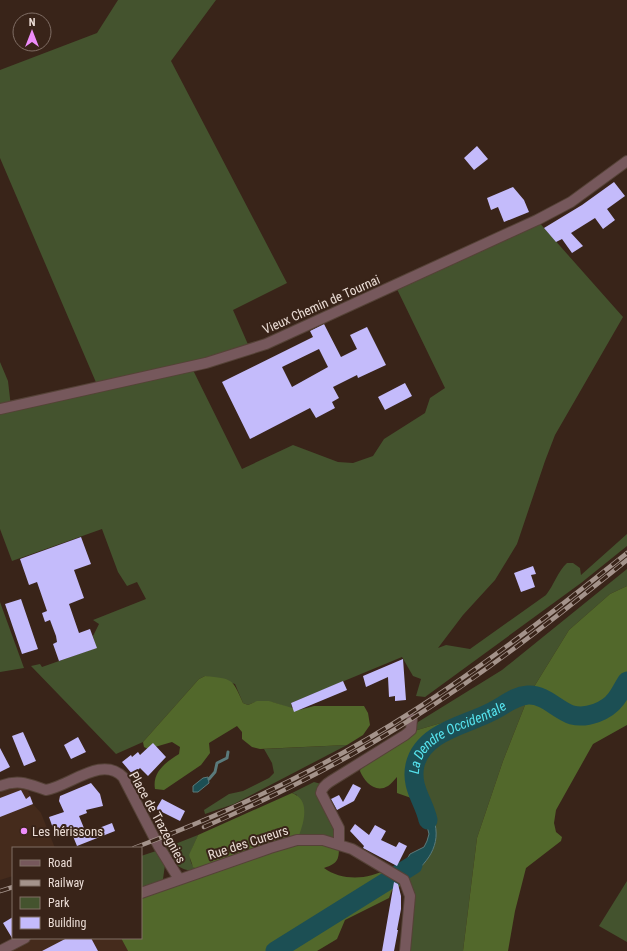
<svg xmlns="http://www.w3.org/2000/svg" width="627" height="951" font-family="'Roboto Condensed',sans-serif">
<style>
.built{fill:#452b1c}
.green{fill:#44532e}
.forest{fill:#52682b}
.water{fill:#1c4f54;stroke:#5a7a7b}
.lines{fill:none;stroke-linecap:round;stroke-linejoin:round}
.stream{stroke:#5a7a7b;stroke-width:3}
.river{stroke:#1c4f54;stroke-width:19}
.building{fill:#c4bbfb;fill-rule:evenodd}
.minor-casing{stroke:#554237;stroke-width:12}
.minor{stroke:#76585c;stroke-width:10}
.rail-casing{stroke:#a4938b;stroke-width:4.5}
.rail{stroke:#392419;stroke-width:3;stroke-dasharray:9;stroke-linecap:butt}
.poi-dot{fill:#ee8cf9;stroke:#392419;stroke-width:1.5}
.labels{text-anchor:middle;stroke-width:4;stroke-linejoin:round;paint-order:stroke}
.street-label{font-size:13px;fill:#ebddd6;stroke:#392419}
.poi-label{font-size:13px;fill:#ebddd6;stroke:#392419;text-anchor:start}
.water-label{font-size:14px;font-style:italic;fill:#56e3ee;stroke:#392419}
</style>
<rect width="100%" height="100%" fill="#392419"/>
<path class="built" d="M0,786L27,788L33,804L41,813L55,848H13V876L0,880Z
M25,938H121L128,951H0Z"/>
<path class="green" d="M118,0H216L171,61L287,283L233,310L250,349L191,366L242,469L293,445L338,462L353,463L373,456L384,439L425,413L430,398L445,388L395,285L537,220L623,317L555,435L545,461L517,544L495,580L463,615L438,648L446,645L470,649L546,595C554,585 558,571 567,563H573L580,568L581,575L627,534V546L581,583L425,697L416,696L421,679L413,676L402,657L291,703L292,709C276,703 264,697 248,705L243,703L235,684L205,676L199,679L143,742L116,754L31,666L40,664L42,667L96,648L93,636L99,624L93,620L146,599L137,582L127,586L118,572L102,529L12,561L0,529V362L8,381L11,407L98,387L0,158V70L97,33Z
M627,569V586L610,594L569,630L529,695L503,761L477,838L463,951H411L410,907L404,880L412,875L435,837V824L421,797H418C415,790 416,784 415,776C415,747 439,736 461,723H441L414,731L418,722L502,670Z
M0,602L24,668L0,672Z
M347,745L234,804L205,814L204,810L229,794L243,791L269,778L274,773L272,763L264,749Z
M314,782L325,785L322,790L336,820L339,844L297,840V795L292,793Z
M198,835C194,846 183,862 198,870C180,873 173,862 165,848Z
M159,850L165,865L163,879L141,893V856Z
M627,881V942L599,926Z"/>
<path class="forest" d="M627,586V725L593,744L556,810L554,823L556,832L562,837L561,841L526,868L515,911L508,951H463L477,838L503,761L529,695L569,630L610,594Z
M205,676C233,679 232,678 243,703L248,705L257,701H269L299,710L314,706H364L368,713L370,725L363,735L347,745L260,749L252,747L242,739V732L237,726L209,743L210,753L201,765L164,790L155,789C152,772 166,762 179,754L180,747L172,742L148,749L144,747L143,742L199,679Z
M441,723H462C440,736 415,746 415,776C416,783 415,790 418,797L414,799L397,793V777C394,780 391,784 388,786C375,794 364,781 360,771L363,761L414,731Z
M292,793C312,800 303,826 297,840L339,844C339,859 339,863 324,868C341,881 369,880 386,869L404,880L399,887L392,890L389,898L345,920L337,939L317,951H128L121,938H141V893L198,870L193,867L189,855L198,835Z"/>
<path class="water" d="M208,777L209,783L198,792H193V786L203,778Z
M421,797C426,805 433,815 435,824C441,849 423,868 404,880L394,873L403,866L410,854L424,847L427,841L429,834L425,818L414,799Z"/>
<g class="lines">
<path class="stream" d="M209,779L215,772L217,763L227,758L228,752"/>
<g class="river">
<path id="s1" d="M428,820C424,801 410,787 415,765C423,731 467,725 493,711C505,705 514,696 528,695C545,694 557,710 572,715C587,719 607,711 616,699C620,694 623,687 627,681"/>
<path d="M275,951L413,865"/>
</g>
</g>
<path class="building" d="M477,146L488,159L474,170L464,158Z
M614,182L625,196L607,209L615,220L603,229L595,218L571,233L583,246L572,253L562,239L556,242L544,228L582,205Z
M513,187L524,200L529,212L504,222L498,207L491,210L487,198Z
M324,324L341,357L357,349L350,335L367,327L386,365L358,378L357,375L333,387L339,398L332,402L335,408L316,418L310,408L250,439L222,382L313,337L310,331ZM319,349L328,367L292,387L282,367Z
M405,383L412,396L385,410L378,397Z
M81,537L91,564L74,570L84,598L69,604L79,633L90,629L97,648L59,661L53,644L57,642L56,636L50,620L45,622L42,613L47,611L37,582L29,585L20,559Z
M533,566L536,574L531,575L535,587L521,592L514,573Z
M21,599L38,649L22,654L5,604Z
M403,659L406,700L395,701V696L389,697L388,677L366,687L363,676Z
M343,681L347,690L294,712L291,703Z
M23,732L36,761L24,766L12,736Z
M78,737L86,752L71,759L64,745Z
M153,743L166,757L148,776L140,768L133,775L122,762L131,755L132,757L138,752L140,755Z
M0,748L10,767L0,772Z
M91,783L100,794L103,806L86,810L87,813L79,816L86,833L112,823L115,831L77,846L70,829L55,834L49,817L64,812L59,801L60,796Z
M353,784L361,788L354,801L337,810L331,799L339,795L343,802Z
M21,790L26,799L30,796L33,804L0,817V798Z
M162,799L185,811L180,821L156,809Z
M355,824L369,835L375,825L386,831L381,840L396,847L399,842L407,846L397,866L363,848L364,846L350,831Z
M394,882L398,884L401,896V909L397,930H398L394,951H382Z
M13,917V937L12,938L3,923Z
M67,938H91L98,951H42Z"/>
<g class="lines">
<g class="minor-casing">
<path id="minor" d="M0,409L206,363L266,344L537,220L571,202L627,161
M0,786C19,779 28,784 46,790C70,786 102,755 123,777L158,845L179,879
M339,844V828L321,793C322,787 326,784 331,781L405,735L411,730L412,719
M141,893L270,848L297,840H323L352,849L404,880L410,896L405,951
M0,951L25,938"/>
</g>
<use href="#minor" class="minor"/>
<g class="rail-casing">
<path id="rail" d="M204,827C276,796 347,760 413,718C488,671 558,616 627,560
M134,848C230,812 326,767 413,711C488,663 558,608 627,553
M0,891L13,887"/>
</g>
<use href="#rail" class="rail"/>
</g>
<circle class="poi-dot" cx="24" cy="831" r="4"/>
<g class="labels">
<g class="street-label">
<text transform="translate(321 304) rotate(-24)" y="5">Vieux Chemin de Tournai</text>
<text transform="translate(158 817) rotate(61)" y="5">Place de Trazegnies</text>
<text transform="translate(248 842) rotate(-18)" y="5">Rue des Cureurs</text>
</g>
<g class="poi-label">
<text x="32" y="836">Les hérissons</text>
</g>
<g class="water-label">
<text dy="5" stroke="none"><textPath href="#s1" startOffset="109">La Dendre Occidentale</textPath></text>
</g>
</g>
<rect x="12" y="847" width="130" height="92" fill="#392419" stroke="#806e65"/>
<rect x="20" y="860" width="20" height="6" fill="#76585c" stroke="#806e65"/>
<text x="48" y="867" font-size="12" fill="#ebddd6">Road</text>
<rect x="20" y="880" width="20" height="6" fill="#a4938b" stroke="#806e65"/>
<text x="48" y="887" font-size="12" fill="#ebddd6">Railway</text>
<rect x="20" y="897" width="20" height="12" fill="#44532e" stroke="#806e65"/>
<text x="48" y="907" font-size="12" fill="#ebddd6">Park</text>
<rect x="20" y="917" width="20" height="12" fill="#c4bbfb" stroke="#806e65"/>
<text x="48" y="927" font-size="12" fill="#ebddd6">Building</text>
<g transform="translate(32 32)"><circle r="19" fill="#392419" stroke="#806e65"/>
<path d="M0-3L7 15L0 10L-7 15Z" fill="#ee8cf9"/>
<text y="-6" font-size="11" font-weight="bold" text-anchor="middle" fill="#ebddd6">N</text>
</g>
</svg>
